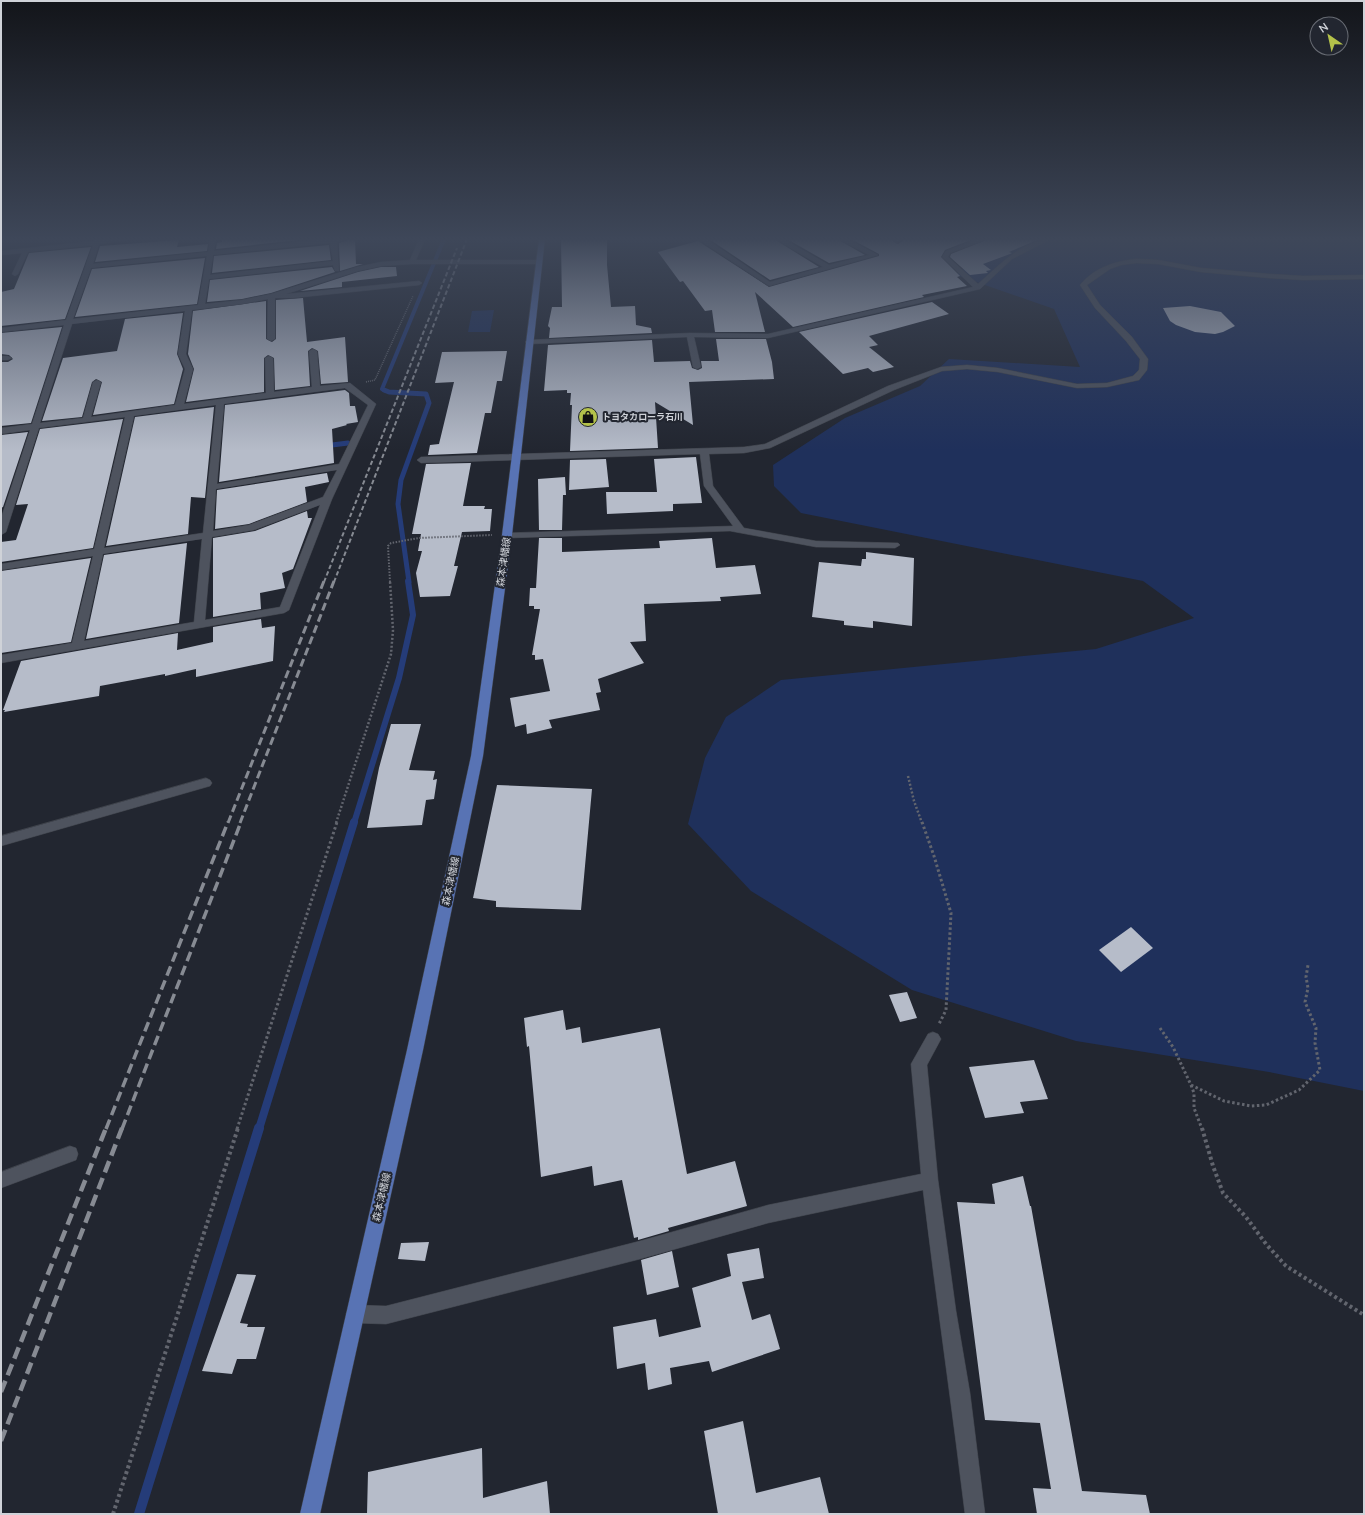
<svg xmlns="http://www.w3.org/2000/svg" width="1365" height="1515" font-family="Mulish,'Noto Sans JP',sans-serif">
<style>
.green{fill:#1f305b}
.lines{fill:none;stroke-linecap:round;stroke-linejoin:round}
.stream-far4{stroke:#253c79;stroke-width:4}
.stream-far3{stroke:#253c79;stroke-width:5}
.stream-far2{stroke:#253c79;stroke-width:6}
.stream-far1{stroke:#253c79;stroke-width:8}
.stream{stroke:#253c79;stroke-width:10}
.building{fill:#b6bcc9}
.minor-casing{stroke:#3e424a;stroke-width:1}
.major-casing{stroke:#3e424a;stroke-width:1}
.path-far4{stroke:#62656e;stroke-width:1.5;stroke-dasharray:1 1;stroke-linecap:butt}
.path-far3{stroke:#62656e;stroke-width:2;stroke-dasharray:1.5 1.5;stroke-linecap:butt}
.path-far2{stroke:#62656e;stroke-width:2.5;stroke-dasharray:2 2;stroke-linecap:butt}
.path-far1{stroke:#62656e;stroke-width:3;stroke-dasharray:2.5 2.5;stroke-linecap:butt}
.path{stroke:#62656e;stroke-width:4;stroke-dasharray:3 3;stroke-linecap:butt}
.minor{fill:#4e535e;fill-rule:evenodd}
.major{fill:#5873b4;fill-rule:evenodd}
.rail-far3{stroke:#878b93;stroke-width:2;stroke-dasharray:4.5 2.5;stroke-linecap:butt}
.rail-far2{stroke:#878b93;stroke-width:3;stroke-dasharray:8 4;stroke-linecap:butt}
.rail-far1{stroke:#878b93;stroke-width:3.5;stroke-dasharray:10 5;stroke-linecap:butt}
.rail{stroke:#878b93;stroke-width:4.5;stroke-dasharray:12 6;stroke-linecap:butt}
.labels{text-anchor:middle;stroke-width:4;stroke-linejoin:round;paint-order:stroke}
.far-poi-label{font-size:9px;font-weight:bold;fill:#cfd2d8;stroke:#222630;text-anchor:start}
.street-label{font-size:10px;fill:#cfd2d8;stroke:#222630}
</style>
<rect width="100%" height="100%" fill="#222630"/>
<path class="green" d="M999,239H1364V1091L1269,1072L1076,1041L912,990L751,891L688,824L705,758L726,717L781,680L1096,649L1194,618L1143,581L801,513L774,486L773,465L845,418L920,386L949,359L1080,367L1054,309L956,275Z
M494,310L490,332H468L472,311Z"/>
<g class="lines">
<path class="stream-far4" d="M386,391L382,389L444,239"/>
<path class="stream-far3" d="M384,390L389,392L426,394L429,403L401,480L398,504L409,582
M324,446L348,443"/>
<path class="stream-far2" d="M354,823L399,678L413,615L408,581"/>
<path class="stream-far1" d="M259,1129L354,822"/>
<path class="stream" d="M139,1514L259,1128"/>
</g>
<path class="building" d="M222,239H308L216,249L217,243L222,242Z
M351,239H355L356,264H363L340,271L339,243Z
M607,239V265L611,307L635,306L636,325L651,328L652,333L549,338L550,328L548,326L552,307H562L561,240Z
M709,239H774L819,267L770,280Z
M787,239H837L865,255L829,263Z
M851,239H890L898,244L905,239H973L945,250L941,257L960,276L957,277L967,286L922,295L924,297L793,327L755,292L765,332H715L712,310L705,311L683,281L680,282L658,252L698,241L769,287L879,256V254Z
M989,239H1037V240L1009,252L1012,253L1010,254L983,264L991,270L986,271L988,273L970,275L950,257L951,254Z
M179,240L177,247L208,244L207,251L95,262L100,246Z
M329,245L331,260L212,273L214,256Z
M91,247L65,319L1,326V292L14,289L29,253Z
M205,258L197,304L75,317L92,269Z
M332,267L335,272L271,293L242,299L207,302L210,280Z
M381,267H396L397,276L342,282V287L300,291L358,272Z
M303,298L307,342L345,337L348,382L321,384L318,351L312,348L308,351L310,386L275,390L274,358L268,355L264,358V392L186,402L194,369L188,354L193,311L266,301V339L272,342L276,339V300Z
M932,302L949,314L869,336L878,345L869,347L894,367L873,372L868,368L843,374L799,332Z
M1190,306L1221,312L1235,326L1223,332L1215,334L1195,332L1176,325L1170,321L1163,308Z
M183,313L177,354L183,369L174,404L93,415L102,382L96,379L92,382L82,417L42,421L63,358L117,351L125,319Z
M62,327L31,423L1,426V362H8L13,359L9,355L1,354V333Z
M716,339H766L772,362L774,379L689,382L693,425L655,402L658,448L570,451L572,405H570L571,393H567V390L544,391L548,345L652,340L654,362L690,361L692,368L698,370L702,368L701,361H719Z
M507,351L502,381H497L491,413H485L477,453L428,455L430,445L439,444L454,382L435,383L442,352Z
M345,390L349,393L350,406H355L358,422L346,424L347,425L332,429L334,463L219,482L225,405Z
M214,407L205,498L191,497L188,534L106,546L135,417Z
M123,419L93,548L1,562V542L16,540L28,504L16,505L40,429Z
M28,432L3,507L1,508V435Z
M696,457L702,503L673,504V511L607,514L606,492H657L654,459Z
M606,459L609,487L569,490L570,460Z
M471,463L463,506H485L484,509H492L490,531L462,532L454,566H458L450,596L420,597L416,573L422,551H418L421,534H412L426,464Z
M327,473L329,482L305,487L307,502L249,524L215,529L217,490Z
M565,477L566,495H563L562,530H539L538,479Z
M307,511L308,518H312L293,569L282,573L285,588L260,593L261,609L213,617V538L255,531Z
M539,538H562V552L660,548L659,541L712,538L716,568L755,565L761,594L720,597L721,601L644,604L646,641L630,642L644,663L598,679L601,692L596,693L600,710L549,720L552,728L527,734L526,724L515,727L510,698L550,691L543,659L535,660V655H532L540,609H534V606H529L530,588H536Z
M187,543L179,623L86,639L104,555Z
M866,552L914,558L912,626L873,621V628L844,625V621L812,617L819,562L861,566L862,559H866Z
M91,558L71,642L1,653V571Z
M261,619L262,628L275,626L273,661L196,677V669L165,676V674L100,686L99,696L4,712L5,710H3L21,661L178,633L177,650L213,642V627Z
M391,724H421L409,770L435,771L433,780L437,779L434,799L426,800L422,825L367,828L379,768Z
M497,785L592,789L581,910L496,907V901L473,898Z
M1131,927L1153,948L1121,972L1099,950Z
M907,992L917,1018L900,1022L889,995Z
M563,1010L566,1030L580,1027L582,1043L660,1028L687,1174L735,1161L747,1206L668,1228L669,1231L638,1240V1237L634,1238L622,1180L594,1186L592,1166L541,1177L529,1046L527,1047L524,1018Z
M1034,1060L1048,1099L1020,1102L1024,1113L985,1118L969,1067Z
M1023,1176L1030,1206H1031L1082,1491L1146,1495L1150,1514H1037L1033,1488L1051,1489L1040,1423L985,1420L957,1202L995,1204L992,1184Z
M429,1242L425,1261L398,1259L401,1243Z
M759,1248L764,1278L742,1282L752,1320L770,1314L780,1349L712,1372L709,1361L670,1368L672,1384L648,1390L645,1363L617,1369L613,1327L656,1319L659,1337L701,1327L692,1288L731,1276L727,1254Z
M672,1251L679,1287L647,1295L641,1260Z
M237,1274L256,1275L240,1323L248,1324L247,1327H265L256,1359H237L232,1374L202,1371Z
M743,1421L756,1493L820,1477L829,1514H718L704,1431Z
M482,1448L483,1498L547,1481L550,1514H367L368,1472Z"/>
<g class="lines">
<g class="minor-casing">
<path id="minor" d="M95,239H135L99,244L93,264L208,252L210,239H216L214,251L325,239H350L337,242L339,271H335L333,265L209,279L205,304L242,300L271,294L357,267L381,262L410,260L419,239H425L416,260H538L541,262L538,264H412L381,266L358,271L286,294L419,281L422,283L419,285L293,298H275V339L271,341L267,339L268,299L242,304L192,310L186,354L193,369L184,404L266,393L265,358L269,356L273,358L274,392L312,387L309,351L313,349L317,351L320,386L350,383L376,404L332,499L289,610L284,613L1,663V655L72,643L93,556L1,570V564L94,549L125,417L39,428L6,532L1,535V518L30,430L1,434V428L32,424L64,325L1,332V328L66,320L93,245L28,252L18,274L15,276L12,274L22,253L1,255V251L94,241ZM330,243L333,261L210,275L213,255ZM207,256L198,305L73,319L91,268ZM185,311L178,354L185,369L175,405L91,417L101,382L97,380L93,382L83,418L40,423L72,324ZM345,388L368,405L339,464L217,484L224,404ZM216,405L203,533L104,548L134,416ZM337,470L323,497L249,525L213,531L216,489ZM320,505L280,607L205,620L212,537L254,530ZM202,539L194,622L84,641L103,554Z
M698,239H706L770,282L823,267L775,239H783L829,265L869,255L838,239H847L878,255L769,286Z
M891,239H904L897,243Z
M978,239H988L950,253L948,257L978,284C997,267 1024,239 1051,239L1012,259L980,289L768,338L694,337L701,367L697,369L693,367L687,337L529,344L525,342L529,340L690,333L768,334L973,287L942,257L946,251Z
M1136,259L1158,260L1201,268L1269,274L1303,276L1364,275V279L1303,280L1269,278L1201,272L1158,264L1136,263L1121,265L1110,269L1087,285L1100,305L1132,337L1148,359L1147,370L1139,380L1107,387L1077,388L998,372L967,369L942,371L894,390L770,448L744,453L709,454L713,486L744,528L816,541L898,543L900,545L895,548L816,547L730,531L507,538L504,537L502,535L504,533L733,526L704,486L700,454L421,463L417,460L421,457L744,447L765,444L888,386L941,367L967,365L998,368L1077,384L1107,383L1133,376L1139,370L1140,359L1126,341L1095,308L1080,285C1094,268 1115,261 1136,259Z
M1,356H8L12,358L8,360H1Z
M206,778L210,780L212,783L210,786L1,846V836Z
M933,1032L938,1034L941,1039L927,1065L938,1180L956,1311L970,1393L985,1514H965C952,1406 936,1298 923,1190L768,1223L640,1259L386,1324L355,1323L349,1320L346,1314L349,1308L355,1305L386,1306L640,1241L768,1205L921,1174L911,1064L928,1034Z
M70,1146L76,1148L78,1154L76,1160L1,1188V1172Z"/>
</g>
<g class="major-casing">
<path id="major" d="M539,239H545L512,535L483,756L423,1050L320,1514H300L407,1050L471,756L502,535Z"/>
</g>
<path class="path-far4" d="M366,382L375,380L413,296"/>
<path class="path-far3" d="M390,582L388,546L391,543L419,538L492,535"/>
<path class="path-far2" d="M908,776L914,801L922,823
M336,823L391,654L393,630L390,581"/>
<path class="path-far1" d="M922,822L934,856L951,913L946,1010L939,1024
M1160,1028L1173,1047L1191,1085L1194,1093V1108L1202,1129
M1191,1085L1224,1101L1251,1106L1266,1105L1299,1090L1320,1070L1315,1043L1316,1028L1305,1002L1308,988L1306,977L1308,965
M237,1129L337,822"/>
<path class="path" d="M1202,1128L1213,1166L1223,1193L1246,1217L1266,1244L1286,1266L1364,1315
M113,1514L238,1128"/>
<use href="#minor" class="minor"/>
<use href="#major" class="major"/>
<path class="rail-far3" d="M324,582L457,248
M334,582L467,239"/>
<path class="rail-far2" d="M228,823L324,581
M240,823L334,581"/>
<path class="rail-far1" d="M106,1129L228,822
M122,1129L241,822"/>
<path class="rail" d="M1,1392L106,1128
M1,1441L122,1128"/>
</g>
<linearGradient id="sky" x2="0" y2="1"><stop stop-color="#13151a"/><stop offset="0.53" stop-color="#3e4759"/><stop offset="1" stop-color="#3e4759" stop-opacity="0"/></linearGradient>
<rect width="1365" height="451" fill="url(#sky)"/>
<defs>
<g id="shop-disc" transform="scale(1)"><circle r="9.5" fill="#b4c24a" stroke="#222630"/><path d="M-5-2.5h2.3a2.7 3.5 0 0 1 5.4 0H5L5.5 6h-11ZM-1.5-2.5h3a1.5 2.3 0 0 0-3 0Z" fill="#111"/></g>
</defs>
<g fill-rule="evenodd">
<use href="#shop-disc" x="588" y="417"/>
</g>
<g class="labels">
<g class="far-poi-label">
<text x="602" y="420">トヨタカローラ石川</text>
</g>
<g class="street-label">
<text transform="translate(503 562) rotate(-82)" y="4">森本津幡線</text>
<text transform="translate(450 881) rotate(-78)" y="4">森本津幡線</text>
<text transform="translate(381 1197) rotate(-77)" y="4">森本津幡線</text>
</g>
</g>
<rect width="1365" height="1515" fill="none" stroke="#cfd2d8" stroke-width="4"/>
<g transform="translate(1329 36) rotate(326)"><circle r="19" fill="#222630" stroke="#676b73"/>
<path d="M0-3L7 15L0 10L-7 15Z" fill="#b4c24a"/>
<text y="-6" font-size="11" font-weight="bold" text-anchor="middle" fill="#cfd2d8">N</text>
</g>
</svg>
